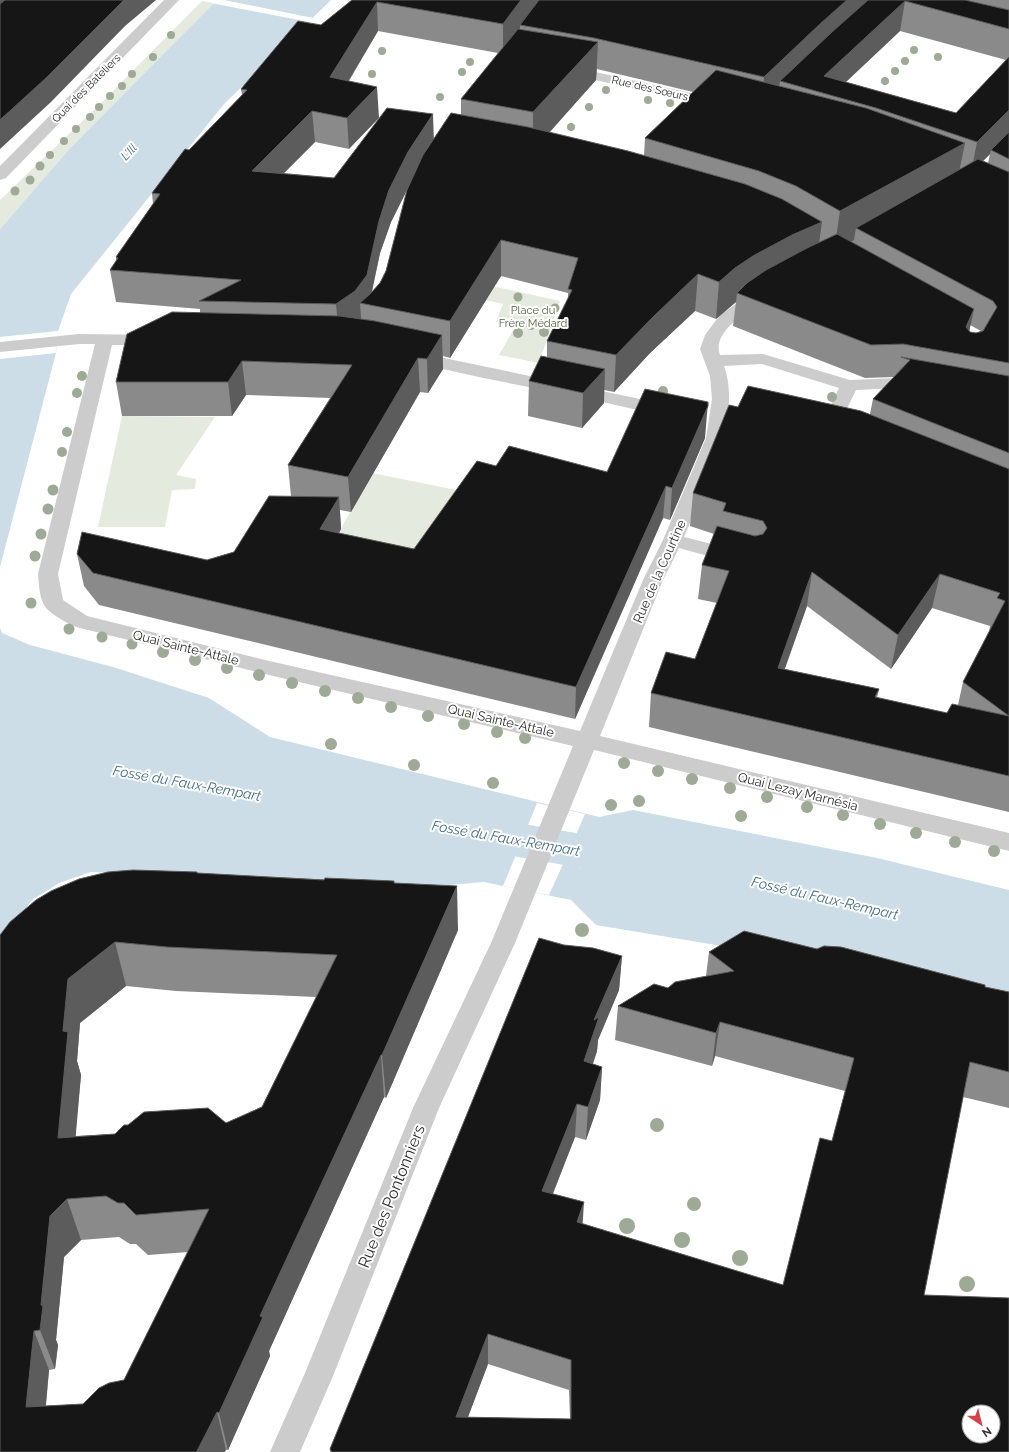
<svg xmlns="http://www.w3.org/2000/svg" width="1009" height="1452" font-family="Raleway,sans-serif">
<style>
.green{fill:#e4eade}
.water{fill:#ccdde8;fill-rule:evenodd}
.pier{fill:#fff}
.lines{fill:none;stroke-linecap:round;stroke-linejoin:round}
.canal{fill:#ccdde8;fill-rule:evenodd}
.minor{fill:#ccc;fill-rule:evenodd}
.tree{fill:#9faa96}
.wall{fill:#8a8a8a;fill-rule:evenodd}
.shaded-wall{fill:#5c5c5c}
.building{fill:#161616;stroke:#5c5c5c;fill-rule:evenodd}
.labels{text-anchor:middle;stroke-width:4;stroke-linejoin:round;paint-order:stroke}
.far-street-label{font-size:11px;fill:#2f2f2f;stroke:#fff}
.far-park-label{font-size:11px;fill:#516541;stroke:#fff}
.far-water-label{font-size:12px;font-style:italic;fill:#456d88;stroke:#fff}
.street-label{font-size:13px;fill:#2f2f2f;stroke:#fff}
.water-label{font-size:14px;font-style:italic;fill:#456d88;stroke:#fff}
.near-street-label{font-size:16px;fill:#2f2f2f;stroke:#fff}
</style>
<rect width="100%" height="100%" fill="#fff"/>
<path class="green" d="M202,1L214,3L71,147L0,229V200L97,107Z
M483,284L560,301L539,363L499,355L515,327L496,322L503,304L476,298Z
M122,416L215,417L176,475L196,479L195,489L172,490L165,527H98Z
M372,473L476,494L440,545L323,561Z"/>
<path class="water" d="M217,0H331L224,104L71,294L58,331L56,353L0,567V229L71,147Z
M0,628L2,633L30,645L113,667L209,698L270,737L599,817L633,810L877,858L1009,890V994L596,925L571,900L484,882L426,887L91,872L59,883L32,900L0,943ZM518,832L590,848L598,859L595,863L582,868L509,850L503,841L506,836Z"/>
<path class="pier" d="M214,0H224L313,18L309,22L211,3Z
M58,331L56,353L0,359V337Z
M537,803L585,814L571,846L524,835Z
M518,850L564,862L549,895L503,886Z"/>
<g class="lines">
<path class="canal" d="M448,811L651,846L667,851L673,863L667,875L651,880L448,845L432,840L426,828L432,816Z"/>
<path class="minor" d="M164,0H179L6,178L0,180V166Z
M568,66L718,99L723,100L725,103L723,106L718,107L563,73L561,70L563,67Z
M759,291L765,292L768,296L765,300C749,311 711,331 720,355L763,354L850,380L897,378L921,383L924,387L921,391L915,392L897,388L856,390L838,427L836,431L829,433L822,431L820,427L839,388L762,364L724,366C743,417 704,489 684,537L744,552L747,557L744,562L737,564L679,548L663,580L600,736L1009,833V851L594,750L515,943L439,1108L333,1376L300,1452H270L305,1373L413,1108L491,943L573,746L269,675L80,628C71,626 48,613 44,605C39,596 39,583 38,574L95,344H79L0,352V342L79,334L156,335L162,336L165,340L162,344L156,345H112L58,574L63,600L87,616L269,661L580,731L643,580L663,540L706,438L712,399L710,376L700,349L705,335L720,315L753,292Z
M415,352L640,399L673,402L676,406L673,410C650,416 614,404 590,399C529,387 469,376 409,361L406,357L409,353Z"/>
</g>
<g class="tree">
<circle cx="171" cy="35" r="4"/>
<circle cx="914" cy="50" r="4"/>
<circle cx="382" cy="51" r="4"/>
<circle cx="153" cy="57" r="4"/>
<circle cx="938" cy="57" r="4"/>
<circle cx="905" cy="61" r="4"/>
<circle cx="470" cy="62" r="4"/>
<circle cx="895" cy="71" r="4"/>
<circle cx="462" cy="72" r="4"/>
<circle cx="132" cy="74" r="4"/>
<circle cx="372" cy="74" r="4"/>
<circle cx="885" cy="81" r="4"/>
<circle cx="122" cy="86" r="4"/>
<circle cx="606" cy="90" r="4"/>
<circle cx="110" cy="96" r="4"/>
<circle cx="440" cy="97" r="4"/>
<circle cx="648" cy="100" r="4"/>
<circle cx="670" cy="103" r="4"/>
<circle cx="99" cy="107" r="4"/>
<circle cx="589" cy="107" r="4"/>
<circle cx="90" cy="117" r="4"/>
<circle cx="571" cy="127" r="4"/>
<circle cx="76" cy="129" r="4"/>
<circle cx="64" cy="141" r="4"/>
<circle cx="50" cy="155" r="4"/>
<circle cx="40" cy="166" r="4.5"/>
<circle cx="30" cy="180" r="4.5"/>
<circle cx="15" cy="191" r="4.5"/>
<circle cx="518" cy="297" r="4.5"/>
<circle cx="555" cy="308" r="4.5"/>
<circle cx="531" cy="325" r="5"/>
<circle cx="544" cy="332" r="5"/>
<circle cx="518" cy="333" r="5"/>
<circle cx="82" cy="376" r="5"/>
<circle cx="663" cy="391" r="5"/>
<circle cx="77" cy="393" r="5"/>
<circle cx="832" cy="397" r="5"/>
<circle cx="67" cy="432" r="5"/>
<circle cx="62" cy="452" r="5"/>
<circle cx="53" cy="490" r="5.5"/>
<circle cx="48" cy="509" r="5.5"/>
<circle cx="41" cy="534" r="5.5"/>
<circle cx="35" cy="556" r="5.5"/>
<circle cx="31" cy="603" r="5.5"/>
<circle cx="69" cy="629" r="5.5"/>
<circle cx="102" cy="637" r="5.5"/>
<circle cx="132" cy="644" r="5.5"/>
<circle cx="163" cy="652" r="6"/>
<circle cx="195" cy="660" r="6"/>
<circle cx="227" cy="668" r="6"/>
<circle cx="259" cy="675" r="6"/>
<circle cx="292" cy="683" r="6"/>
<circle cx="325" cy="691" r="6"/>
<circle cx="358" cy="698" r="6"/>
<circle cx="391" cy="707" r="6"/>
<circle cx="428" cy="716" r="6"/>
<circle cx="464" cy="724" r="6"/>
<circle cx="497" cy="732" r="6"/>
<circle cx="525" cy="738" r="6"/>
<circle cx="331" cy="744" r="6"/>
<circle cx="624" cy="763" r="6"/>
<circle cx="414" cy="765" r="6"/>
<circle cx="658" cy="771" r="6"/>
<circle cx="692" cy="779" r="6"/>
<circle cx="493" cy="783" r="6"/>
<circle cx="730" cy="788" r="6"/>
<circle cx="767" cy="797" r="6"/>
<circle cx="639" cy="801" r="6"/>
<circle cx="611" cy="805" r="6"/>
<circle cx="807" cy="807" r="6"/>
<circle cx="843" cy="815" r="6"/>
<circle cx="741" cy="816" r="6"/>
<circle cx="880" cy="824" r="6"/>
<circle cx="916" cy="833" r="6"/>
<circle cx="955" cy="842" r="6"/>
<circle cx="994" cy="851" r="6"/>
<circle cx="582" cy="930" r="7"/>
<circle cx="657" cy="1125" r="7"/>
<circle cx="694" cy="1204" r="7"/>
<circle cx="627" cy="1226" r="8"/>
<circle cx="682" cy="1240" r="8"/>
<circle cx="740" cy="1258" r="8"/>
<circle cx="967" cy="1284" r="8"/>
</g>
<path class="wall" d="M352,0H1009V812L649,727L651,693L695,659L717,603L698,599L702,565L714,534L690,526L693,493L738,407L870,414L873,399L894,377L865,378L733,326L736,302L716,319L695,311L650,353L614,392L604,390V403L582,428L528,416L529,381L547,357V341L568,299V293L501,276L450,358L443,356V369L428,393L420,392L351,512L340,510L341,529L339,533L414,549L496,466L607,472L705,438L670,520L663,518L575,719L99,605L84,586L77,554L207,560L234,552L291,496L288,465L330,398L246,395L232,416H122L116,382L200,313V309L116,302L110,270L116,261V257L153,204L152,193L189,150L242,95L241,89ZM378,31L498,53L461,99V115L434,139L334,178L284,173L315,142L349,149V81ZM900,31L1006,60L956,113L846,82ZM597,69L693,92L645,138L644,156L549,132L596,80ZM990,154L988,163L983,161ZM410,184L386,271L380,283L372,292L380,253L391,222ZM970,325L981,331L976,333L970,332L969,331ZM807,606L891,669L932,608L990,626L989,632L963,682L958,705L947,713L877,698L879,689L785,669Z
M197,872V873L394,883L458,930L386,1098L384,1097L269,1351L270,1356L228,1450H226L0,1452V935ZM126,986L176,991L316,997L262,1107L226,1123L115,1134L75,1136L81,1075L77,1061L80,1023ZM119,1237L130,1244H136L148,1255L188,1252L124,1380L83,1404L46,1406L49,1370L55,1369L58,1345L56,1340L64,1257L81,1240Z
M564,945L622,956L619,990L598,1040L597,1051L593,1064L602,1067L600,1100L586,1140L575,1137L553,1194L583,1224L783,1285L832,1141L845,1091L715,1056L712,1066L615,1040L618,1006L668,988L706,976L709,952L817,949L1009,992V1108L963,1097L924,1295L1009,1452H330V1449ZM488,1364L569,1390L570,1419L468,1417Z"/>
<path class="shaded-wall" d="M0,0H18L0,14Z
M124,0H156L125,26L51,102L0,149V120Z
M521,0H543L520,25V31L503,54V24Z
M847,0H869L780,81L779,89L761,107L764,77L820,24Z
M905,1L900,31L832,95L824,76Z
M377,2L378,31L332,108L330,77Z
M598,42L596,80L533,151V112Z
M377,87L379,118L349,149L347,118Z
M1009,110V139L991,150L990,154L971,173L977,142Z
M312,111L315,142L255,202L252,171Z
M433,114L434,145L410,184L391,222L380,253L369,304L360,303L361,318L357,324L339,336L336,304L379,221L389,190L408,152Z
M965,143L957,182L856,228L854,240L834,251L840,211Z
M822,222L817,258L737,293L736,302L716,319L719,282L735,268L753,256L792,235Z
M501,240V276L450,358V321Z
M698,274L695,311L650,353L614,392L616,355L653,317Z
M974,309L967,342L966,327Z
M442,335L443,369L428,393L427,359Z
M418,358L420,392L351,512L348,477Z
M242,361L246,395L232,416L228,382Z
M605,369L604,403L582,428L583,393Z
M708,402L705,438L670,520L672,488Z
M666,486L663,518L575,719L576,687Z
M339,497L341,529L323,561L320,529Z
M812,572L807,606L773,701L778,668Z
M940,574L932,608L891,669L898,635Z
M457,886L458,930L386,1098L382,1055Z
M115,942L126,986L80,1023L77,1061L81,1075L72,1179L58,1138L63,1031L68,979Z
M622,956L619,990L598,1040L597,1051L582,1095L584,1061L594,1020Z
M720,1022L715,1056L712,1066L716,1033Z
M381,1055L384,1097L269,1351L270,1356L228,1450L219,1413L260,1316Z
M602,1067L600,1100L586,1140L588,1107Z
M577,1104L575,1137L541,1223L542,1191Z
M67,1199L81,1240L64,1257L56,1340L58,1345L55,1369L40,1330L41,1305L50,1216Z
M584,1202L582,1234L577,1222Z
M34,1331L49,1370L42,1444L26,1407Z
M488,1334V1364L457,1446L456,1417Z
M217,1412L226,1450L225,1452H196Z"/>
<path class="building" d="M5,0H124L46,78L0,120V4Z
M352,0H521L503,24L377,2L330,77L377,87L347,118L312,111L252,171L334,178L387,108L433,114L408,152L389,190L379,221L367,275L355,291L336,304L199,301L241,280L110,270L118,258L116,257L160,194L152,193L185,149L189,150L247,90L241,89L298,21L321,25Z
M539,0H847L820,24L764,77L594,38L520,25Z
M868,0H965L1009,10V29L905,1L824,76L956,113L1009,57V110L977,142L876,108L780,81L832,32Z
M518,29L598,42L533,112L461,99Z
M716,70L866,108L965,143L840,211L796,186L759,171L645,138Z
M451,113L528,127L628,151L745,184L782,199L822,222L792,235L753,256L735,268L719,282L698,274L653,317L616,355L547,341L572,290L568,289L578,258L501,240L450,321L360,303L370,294L380,283L386,271L407,190L423,155Z
M1009,132V159L991,150Z
M978,159L1009,172V363L903,344L871,345L737,293L747,283L766,270L807,248L837,234L974,309L966,327L970,332L976,333L983,331L997,307L993,301L856,228Z
M172,312L340,316L375,321L442,335L427,359L418,358L348,477L288,465L352,365L242,361L228,382H116L127,334Z
M541,356L605,369L583,393L529,381Z
M901,357L1009,376V453L873,399L910,360Z
M748,386L861,411L1009,469V716L963,682L1005,601L997,598L1000,593L940,574L898,635L812,572L778,668L879,689L875,697L947,713L952,704L1009,716V776L651,693L666,652L695,659L729,571L702,565L717,526L755,536L763,534L767,528L763,521L723,511L726,503L693,493L729,405L738,407Z
M645,389L708,402V406L672,488L666,486L576,687L93,573L77,554L82,532L207,560L234,552L269,496L339,497L320,529L414,549L477,461L496,466L509,446L607,472Z
M133,870L197,872V873L324,880L325,878L394,881V883L457,886L382,1055H381L260,1316L263,1317L219,1413L217,1412L197,1451L196,1452H0V935L10,922L36,900L51,891L79,879L108,872ZM115,942L167,947L337,955L262,1107L226,1123L208,1108L144,1112L128,1125H124L115,1134L58,1138L68,1032L63,1031L68,979ZM106,1196L118,1203H124L136,1215L209,1209L124,1380L109,1383L99,1388L83,1404L26,1407L34,1331L40,1330L43,1306L41,1305L50,1216L67,1199Z
M744,931L817,949L824,946L841,947L985,985V987L1009,992V1072L970,1062L924,1295L1009,1298V1452H332L330,1449L539,938L564,945L593,948L622,956L594,1020L599,1017L584,1061L602,1067L588,1107L577,1104L542,1191L584,1202L577,1222L783,1285L820,1138L832,1141L854,1058L720,1022L716,1033L618,1006L654,984L668,988L675,982L734,971L709,952ZM488,1334L571,1360V1419L456,1417ZM969,1412H993V1436H969Z"/>
<g class="labels">
<g class="far-street-label">
<text transform="translate(86 88) rotate(-45)" y="4">Quai des Bateliers</text>
<text transform="translate(650 88) rotate(13)" y="4">Rue des Sœurs</text>
</g>
<g class="far-park-label">
<text x="533" y="314">Place du<tspan x="533" dy="13">Frère Médard</tspan></text>
</g>
<g class="far-water-label">
<text transform="translate(129 152) rotate(-47)" y="4">L'Ill</text>
</g>
<g class="street-label">
<text transform="translate(659 571) rotate(-66)" y="5">Rue de la Courtine</text>
<text transform="translate(186 647) rotate(14)" y="5">Quai Sainte-Attale</text>
<text transform="translate(501 720) rotate(13)" y="5">Quai Sainte-Attale</text>
<text transform="translate(798 791) rotate(14)" y="5">Quai Lezay Marnésia</text>
</g>
<g class="water-label">
<text transform="translate(187 783) rotate(10)" y="5">Fossé du Faux-Rempart</text>
<text transform="translate(506 838) rotate(10)" y="5">Fossé du Faux-Rempart</text>
<text transform="translate(825 898) rotate(13)" y="5">Fossé du Faux-Rempart</text>
</g>
<g class="near-street-label">
<text transform="translate(391 1196) rotate(-68)" y="6">Rue des Pontonniers</text>
</g>
</g>
<g transform="translate(981 1424) rotate(145)"><circle r="19" fill="#ffffff" stroke="#acacac"/>
<path d="M0-3L7 15L0 10L-7 15Z" fill="#d2444c"/>
<text y="-6" font-size="11" font-weight="bold" text-anchor="middle" fill="#2f2f2f">N</text>
</g>
</svg>
